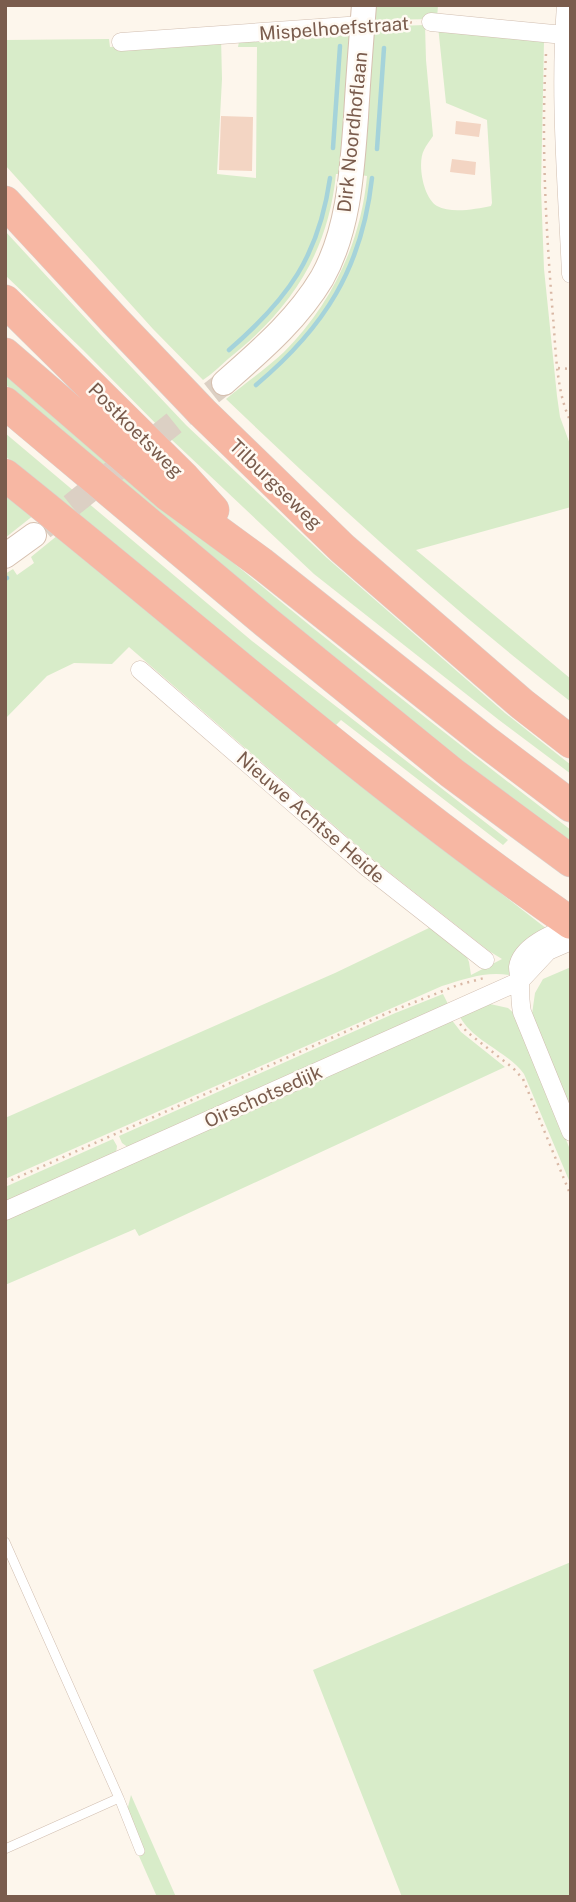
<svg xmlns="http://www.w3.org/2000/svg" width="576" height="1902" font-family="'Public Sans',sans-serif">
<style>
.green{fill:#d8ecc9}
.lines{fill:none;stroke-linecap:round;stroke-linejoin:round}
.stream{stroke:#a5d3da;stroke-width:4.5}
.building{fill:#f3d5c3}
.secondary-tunnel{stroke:#dcd0c4;stroke-width:24;stroke-dasharray:24 12;stroke-linecap:butt}
.lane-casing{stroke:#d1beb0;stroke-width:10}
.street-casing{stroke:#d1beb0;stroke-width:19}
.secondary-casing{stroke:#d6c0b0;stroke-width:26}
.highway-casing{stroke:#dad1cd;stroke-width:33}
.path{stroke:#d9b8a5;stroke-width:2.5;stroke-dasharray:2 5;stroke-linecap:butt}
.lane{stroke:#fff;stroke-width:9}
.street{stroke:#fff;stroke-width:18}
.secondary{stroke:#fff;stroke-width:24}
.highway{stroke:#f7b7a3;stroke-width:32}
.labels{text-anchor:middle;stroke-width:5;stroke-linejoin:round;paint-order:stroke}
.street-label{font-size:19px;fill:#7a5c4d;stroke:#fffaf3}
</style>
<rect width="100%" height="100%" fill="#fdf6ec"/>
<path class="green" d="M372,5H438L437,19L371,20Z
M425,25L426,60L433,136C430,141 426,145 424,150C417,163 423,198 437,206C451,214 476,209 491,206L492,203L487,120L446,103L438,26L544,41L541,188L544,269L557,396L560,417L571,447V507L416,550L571,679V702C450,608 337,505 226,399C245,383 266,369 284,352C331,305 361,243 367,176L361,175L370,27Z
M353,34L339,174H336C328,254 290,310 228,359C220,366 212,374 203,380L153,329L5,165V40L109,39L110,47L221,38L222,79L217,174L256,178L257,47H238L240,37Z
M5,231L100,334L186,425L327,558L505,713L571,765V774L499,720L314,574L172,440L83,350L5,275Z
M5,370C189,529 377,683 571,830V843L463,764L274,615L5,384Z
M5,433L252,641L508,840L503,845L341,720L335,726C224,638 117,545 5,456Z
M5,495L34,515L5,538Z
M58,535L410,823L547,929L511,967L509,975C486,971 464,979 442,986L5,1179V1118L335,973L431,927L466,955L469,962L471,975L502,959L489,951L376,862L129,647L112,664L74,663L47,676L5,719V574L13,569L17,575L34,563L31,557Z
M571,967V1114L532,1014L535,993L543,979Z
M443,994L449,1006L129,1148L122,1143L119,1136L393,1014Z
M490,1004L508,1008L516,1015L571,1152V1185L524,1074C507,1051 474,1042 460,1017Z
M451,1019L461,1032L505,1067L139,1236L135,1229L5,1285V1217Z
M113,1139L117,1146L116,1154L5,1203V1187Z
M571,1562V1897H402L313,1670Z
M131,1795L176,1897H157L131,1838L126,1815Z"/>
<g class="lines">
<path class="stream" d="M333,148L340,46
M377,149L384,48
M229,350C288,299 319,256 330,178
M256,385C325,327 362,268 372,178
M5,579L7,578"/>
</g>
<path class="building" d="M221,116L253,117L252,171L219,170Z
M456,121L481,124L479,137L455,134Z
M452,159L476,162L475,175L450,172Z"/>
<g class="lines">
<path class="secondary-tunnel" d="M43,528L224,383"/>
<g class="lane-casing">
<path id="lane" d="M5,1542L119,1798L140,1851
M5,1849L119,1798"/>
</g>
<g class="street-casing">
<path id="street" d="M566,5C559,95 567,184 571,274
M431,22L564,35
M121,42L362,25
M140,670L368,868L485,960
M571,926C554,933 521,946 518,967C518,972 520,978 520,983C520,994 520,1002 522,1012L571,1132
M5,1211L520,981L548,951L571,941"/>
</g>
<g class="secondary-casing">
<path id="secondary" d="M224,383C260,351 297,320 322,278C349,230 352,171 356,117C358,80 361,43 364,5
M5,556L34,535"/>
</g>
<g class="highway-casing">
<path id="highway" d="M5,202L116,322L202,412L342,548L522,704L571,742
M5,301L184,478L213,510
M5,354L168,495L261,563L485,741L571,806
M5,403L266,622L452,773L571,861
M5,475C193,625 373,786 571,923"/>
</g>
<path class="path" d="M382,24L417,22
M546,54C541,142 546,229 553,317C556,350 556,393 571,422
M558,368L571,369
M460,1024L467,1032L513,1068L523,1079L571,1196
M5,1183L392,1011L458,985L484,978"/>
<use href="#lane" class="lane"/>
<use href="#street" class="street"/>
<use href="#secondary" class="secondary"/>
<use href="#highway" class="highway"/>
</g>
<g class="labels">
<g class="street-label">
<text transform="translate(334 28) rotate(-4)" y="7">Mispelhoefstraat</text>
<text transform="translate(352 132) rotate(-84)" y="7">Dirk Noordhoflaan</text>
<text transform="translate(136 430) rotate(45)" y="7">Postkoetsweg</text>
<text transform="translate(276 484) rotate(44)" y="7">Tilburgseweg</text>
<text transform="translate(311 817) rotate(41)" y="7">Nieuwe Achtse Heide</text>
<text transform="translate(263 1096) rotate(-24)" y="7">Oirschotsedijk</text>
</g>
</g>
<rect width="576" height="1902" fill="none" stroke="#7a5c4d" stroke-width="14"/>
</svg>
